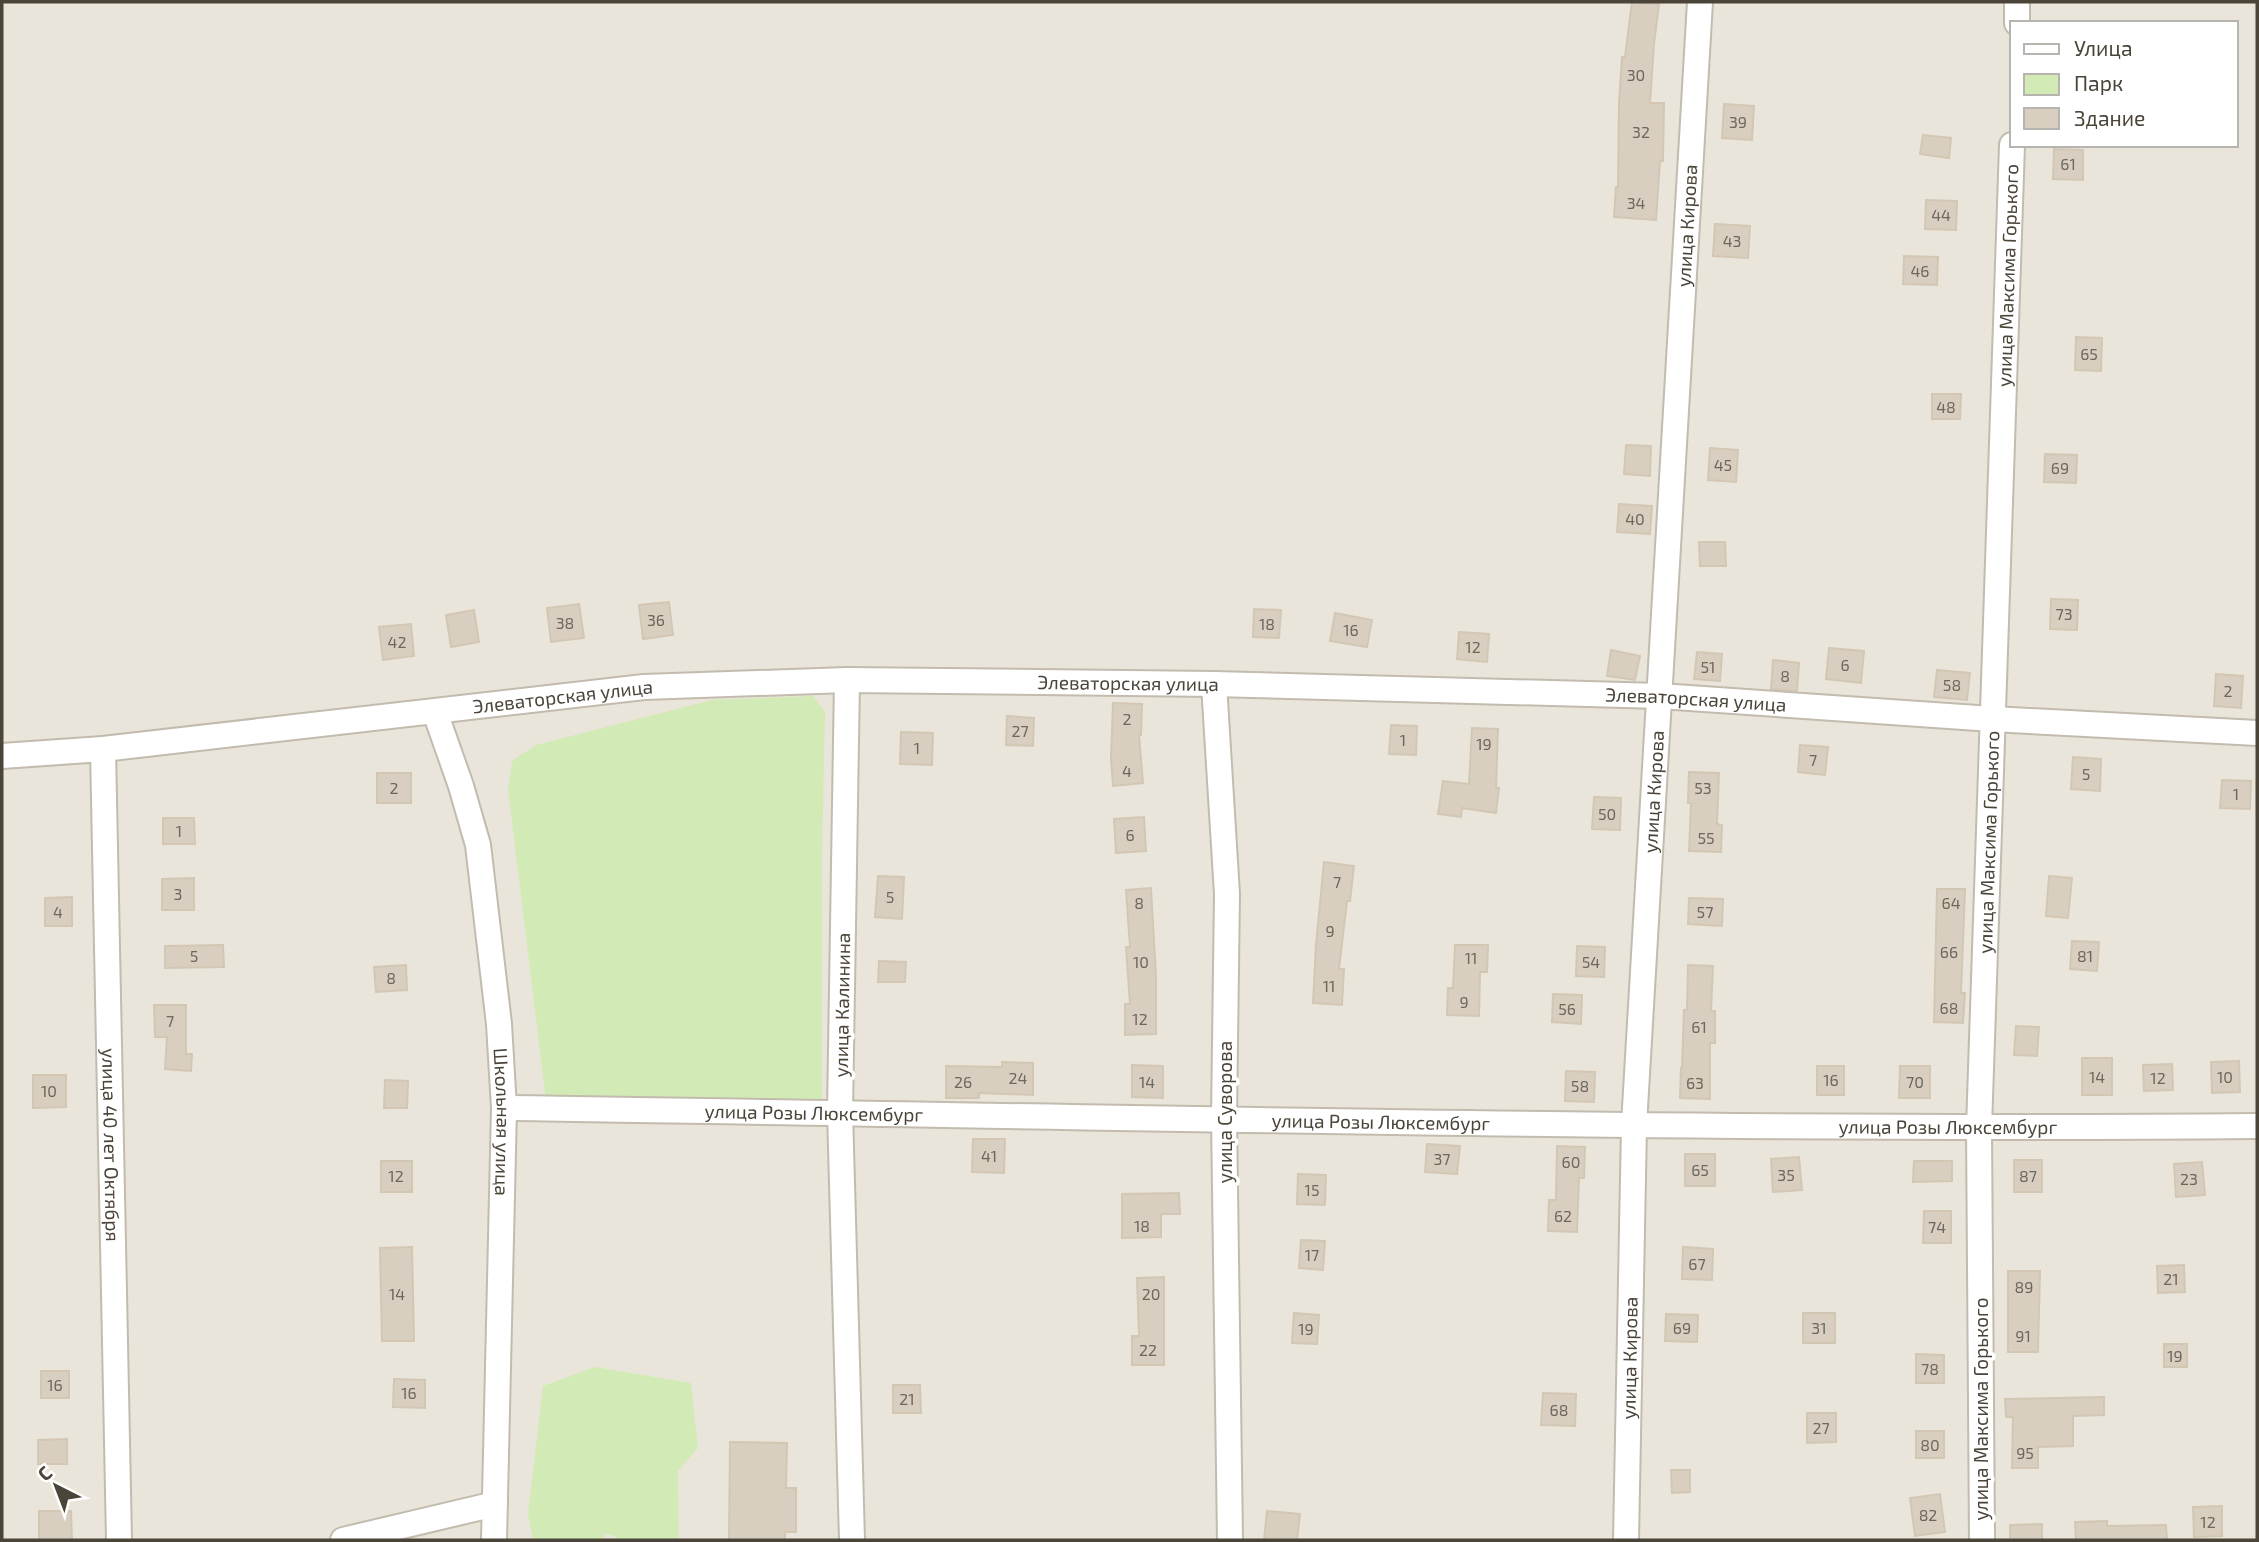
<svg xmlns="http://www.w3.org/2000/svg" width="2259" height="1542" font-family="'Exo 2',sans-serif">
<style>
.residential{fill:#eae5da;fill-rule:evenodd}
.green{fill:#d2eab5}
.building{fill:#d8cfc1;stroke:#d3c7b4;stroke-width:2}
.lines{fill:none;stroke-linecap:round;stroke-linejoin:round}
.minor-casing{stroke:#c2bbae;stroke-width:28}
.minor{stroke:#fff;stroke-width:24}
.labels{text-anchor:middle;stroke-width:7;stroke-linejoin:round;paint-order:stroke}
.number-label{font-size:16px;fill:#6e675b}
.street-label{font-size:19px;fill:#4b4439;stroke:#fff}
</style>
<rect width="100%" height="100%" fill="#f6f3ec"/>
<path class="residential" d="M2,2H2257V1540H2ZM2012,23H2236V145H2012Z"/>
<path class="green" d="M813,696L825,712L822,861V1106L546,1101L508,789L512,761L536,745L712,700Z
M595,1367L691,1383L698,1448L678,1471L679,1540H618L615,1536L605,1534L603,1540H533L528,1514L543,1386Z"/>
<path class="building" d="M1632,2L1659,4L1654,44L1650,103H1664L1663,161H1660L1656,220L1614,217L1616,187H1618L1619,103L1622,57H1625Z
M1724,104L1754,106L1752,140L1722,138Z
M1923,135L1951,138L1949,158L1920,154Z
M2054,149L2083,150V180L2053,179Z
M1926,200L1957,201L1956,230L1925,229Z
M1715,224L1750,226L1748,258L1713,256Z
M1904,256L1938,257L1937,285L1903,284Z
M2076,337L2102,338L2101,371L2075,370Z
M1932,394H1961L1960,419H1932Z
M1626,445L1651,446L1650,476L1624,474Z
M1710,448L1738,450L1736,482L1708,480Z
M2045,454L2077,455L2076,483L2044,482Z
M1619,504L1652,506L1650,534L1617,532Z
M1699,542H1725L1726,566H1700Z
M2051,599L2078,600L2077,630L2050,629Z
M669,602L673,635L643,639L639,605Z
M579,604L584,638L551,642L547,608Z
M1254,609L1281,610L1279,638L1253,637Z
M474,610L479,642L451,647L446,615Z
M1335,613L1372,620L1367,647L1330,641Z
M411,624L414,656L383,660L379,627Z
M1459,632L1489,634L1487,662L1457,659Z
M1829,648L1864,651L1861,683L1826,679Z
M1611,650L1640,656L1635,680L1607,676Z
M1697,652L1722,654L1720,681L1694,679Z
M1773,660L1799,663L1797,691L1771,689Z
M1937,670L1970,673L1967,700L1934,697Z
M2216,674L2243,676L2241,708L2214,706Z
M1113,703L1142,704L1141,735H1139L1143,783L1113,786L1111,758Z
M1007,716L1034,718L1033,746L1006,745Z
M1391,725L1417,726L1416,755L1389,754Z
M1472,728L1498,729L1496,788H1499L1496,813L1462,808L1461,817L1438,814L1443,781L1469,784Z
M901,732L933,733L932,765L900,764Z
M1800,745L1828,747L1825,775L1798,772Z
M2073,757L2101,759L2100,791L2071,789Z
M1689,772L1719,773L1717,824L1722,825L1721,852L1689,851L1691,803H1688Z
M377,773H411V803H377Z
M2222,780L2251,781L2250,809L2220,808Z
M1594,797L1621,798L1620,830L1592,829Z
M1144,817L1146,851L1116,853L1114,819Z
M163,818H194L195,844H163Z
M1324,862L1354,866L1350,901H1347L1339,969H1344L1342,1005L1313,1003L1316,945Z
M878,876L904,877L902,919L875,917Z
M2049,876L2072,878L2068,918L2046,916Z
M194,878V910H162V879Z
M1151,888L1156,977V1034L1125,1035V1004H1130L1126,947H1130L1126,890Z
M1937,889H1965L1961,993H1965L1963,1023L1934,1022Z
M72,897V926H45V898Z
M1689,898L1723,899L1722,926L1688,924Z
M2072,941L2099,942L2097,971L2070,969Z
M223,945L224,967L165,968V946Z
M1455,945H1488L1487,972H1480L1479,1016L1447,1015L1448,988H1453Z
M1577,946L1605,947L1604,977L1576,976Z
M879,961L906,962L905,982H878Z
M406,965L407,990L376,992L374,967Z
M1688,965L1713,966L1711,1011H1715V1043H1710V1099L1680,1098L1681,1068H1682L1684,1010H1687Z
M1553,994L1582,995L1581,1024L1552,1022Z
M154,1005H186V1054H192L191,1071L165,1069L167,1037H155Z
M2016,1026L2039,1027L2037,1056L2014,1055Z
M2082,1058H2112V1095H2082Z
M2239,1061L2240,1092L2212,1093L2211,1062Z
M1002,1062L1033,1063V1095L979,1093V1098H946V1066L1002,1067Z
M2172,1064L2173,1090L2144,1091L2143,1065Z
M1132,1065L1163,1066V1098L1132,1097Z
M1817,1066H1844V1095H1817Z
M1900,1066H1930V1098H1899Z
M1566,1071L1595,1072L1594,1102L1565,1101Z
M33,1075H66V1107L33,1108Z
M385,1080L408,1081L407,1108H384Z
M973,1139H1005L1004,1173L972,1172Z
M1427,1144L1460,1146L1457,1174L1425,1172Z
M1557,1146L1585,1147L1584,1178H1579L1577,1232L1548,1231L1549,1200H1556Z
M1685,1154H1715V1186H1685Z
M1799,1157L1802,1190L1773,1192L1771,1159Z
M2014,1160H2042V1192H2014Z
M381,1161H412V1192H381Z
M1914,1161H1952V1181L1913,1182Z
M2202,1162L2205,1195L2176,1197L2174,1164Z
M1298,1174L1326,1175L1325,1205L1297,1204Z
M1179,1193L1180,1214H1161V1237L1122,1238V1194Z
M1924,1211H1951V1243H1923Z
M1301,1240L1325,1241L1323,1270L1299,1268Z
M412,1247L414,1341H382L380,1248Z
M1683,1247L1713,1249L1712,1280L1682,1279Z
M2184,1265L2185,1292L2158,1293L2157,1266Z
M2008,1271H2040L2038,1352H2008Z
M1164,1277V1365H1132V1336H1139L1137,1278Z
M1294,1313L1319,1315L1317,1344L1292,1343Z
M1803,1313H1835V1343H1803Z
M1666,1314L1698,1315L1697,1342L1665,1341Z
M2164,1344H2187V1367H2164Z
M1916,1354L1944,1355V1383H1916Z
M41,1371H69V1398H41Z
M394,1379L425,1380V1408L393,1407Z
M893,1385H920L921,1413H893Z
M1543,1393L1576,1394L1575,1426L1541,1425Z
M2104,1397V1415L2073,1416V1446L2038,1447V1468H2012L2013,1417H2006L2005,1399Z
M1807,1413H1836V1442L1807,1443Z
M1916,1431H1944V1458H1916Z
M67,1439V1464H38V1440Z
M730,1442L787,1443L786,1488H796V1532H785V1540H729Z
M1671,1470H1690V1492L1672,1493Z
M1940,1494L1945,1532L1915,1536L1910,1498Z
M2222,1506V1536L2194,1537L2193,1507Z
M39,1511H71L72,1540H39Z
M1267,1511L1300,1514L1297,1540H1264Z
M2107,1521V1526L2166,1525L2167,1540H2076L2075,1522Z
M2042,1524V1540H2010V1525Z"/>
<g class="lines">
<g class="minor-casing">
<g id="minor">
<path d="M2017,23V2"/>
<path d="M847,680L840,1112L852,1540"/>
<path d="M1214,684L1227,894L1224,1118L1230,1540"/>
<path id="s1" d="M435,712L461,786L478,845L499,1024L504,1108L494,1540"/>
<path id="s2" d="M103,749L119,1540"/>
<path id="s3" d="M2,756L103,749L644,687L847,680L1214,684L1660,696L1992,719L2257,733"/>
<path id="s4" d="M504,1108C1088,1116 1673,1131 2257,1126"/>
<path d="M343,1540L495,1504"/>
<path id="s5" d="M1626,1540L1634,1125L1700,2"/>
<path id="s6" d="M1982,1540L1979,1128L2012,145"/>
</g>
</g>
<use href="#minor" class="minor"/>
</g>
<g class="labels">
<g class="number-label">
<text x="1636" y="81">30</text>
<text x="1738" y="128">39</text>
<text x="1641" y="138">32</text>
<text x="2068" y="170">61</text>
<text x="1636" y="209">34</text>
<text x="1941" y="221">44</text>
<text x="1732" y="247">43</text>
<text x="1920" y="277">46</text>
<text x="2089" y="360">65</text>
<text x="1946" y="413">48</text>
<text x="1723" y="471">45</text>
<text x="2060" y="474">69</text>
<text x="1635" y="525">40</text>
<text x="2064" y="620">73</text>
<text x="656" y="626">36</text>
<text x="565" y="629">38</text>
<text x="1267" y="630">18</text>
<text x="1351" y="636">16</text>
<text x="397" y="648">42</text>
<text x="1473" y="653">12</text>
<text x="1845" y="671">6</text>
<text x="1708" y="673">51</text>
<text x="1785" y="682">8</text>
<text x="1952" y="691">58</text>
<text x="2228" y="697">2</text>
<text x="1127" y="725">2</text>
<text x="1020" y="737">27</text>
<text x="1403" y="746">1</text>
<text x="1484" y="750">19</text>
<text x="917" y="754">1</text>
<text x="1813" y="766">7</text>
<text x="1127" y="777">4</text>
<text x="2086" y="780">5</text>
<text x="394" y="794">2</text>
<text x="1703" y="794">53</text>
<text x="2236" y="800">1</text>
<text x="1607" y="820">50</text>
<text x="179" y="837">1</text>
<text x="1130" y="841">6</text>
<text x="1706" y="844">55</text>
<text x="1337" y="888">7</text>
<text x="178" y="900">3</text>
<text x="890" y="903">5</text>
<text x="1139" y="909">8</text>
<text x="1951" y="909">64</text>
<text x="58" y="918">4</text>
<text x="1705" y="918">57</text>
<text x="1330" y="937">9</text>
<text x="1949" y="958">66</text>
<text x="194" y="962">5</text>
<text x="2085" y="962">81</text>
<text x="1471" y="964">11</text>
<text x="1141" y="968">10</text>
<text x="1591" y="968">54</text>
<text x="391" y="984">8</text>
<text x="1329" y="992">11</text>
<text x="1464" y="1008">9</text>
<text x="1949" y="1014">68</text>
<text x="1567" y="1015">56</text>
<text x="1140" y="1025">12</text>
<text x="170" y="1027">7</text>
<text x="1699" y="1033">61</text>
<text x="2097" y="1083">14</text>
<text x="2225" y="1083">10</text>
<text x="1018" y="1084">24</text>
<text x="2158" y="1084">12</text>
<text x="1831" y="1086">16</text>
<text x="963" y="1088">26</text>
<text x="1147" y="1088">14</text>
<text x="1915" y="1088">70</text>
<text x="1695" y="1089">63</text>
<text x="1580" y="1092">58</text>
<text x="49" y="1097">10</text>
<text x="989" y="1162">41</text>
<text x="1442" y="1165">37</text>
<text x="1571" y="1168">60</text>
<text x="1700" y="1176">65</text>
<text x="1786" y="1181">35</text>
<text x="396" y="1182">12</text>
<text x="2028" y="1182">87</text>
<text x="2189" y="1185">23</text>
<text x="1312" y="1196">15</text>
<text x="1563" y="1222">62</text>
<text x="1142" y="1232">18</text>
<text x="1937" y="1233">74</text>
<text x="1312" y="1261">17</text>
<text x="1697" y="1270">67</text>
<text x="2171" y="1285">21</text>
<text x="2024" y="1293">89</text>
<text x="397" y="1300">14</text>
<text x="1151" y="1300">20</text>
<text x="1682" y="1334">69</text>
<text x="1819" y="1334">31</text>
<text x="1306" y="1335">19</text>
<text x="2023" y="1342">91</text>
<text x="1148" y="1356">22</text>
<text x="2175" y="1362">19</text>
<text x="1930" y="1375">78</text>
<text x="55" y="1391">16</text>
<text x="409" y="1399">16</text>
<text x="907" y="1405">21</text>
<text x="1559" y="1416">68</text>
<text x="1821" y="1434">27</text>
<text x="1930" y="1451">80</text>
<text x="2025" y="1459">95</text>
<text x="1928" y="1521">82</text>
<text x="2208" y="1528">12</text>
</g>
<g class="street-label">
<text dy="7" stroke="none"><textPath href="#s5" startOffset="1316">улица Кирова</textPath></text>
<text dy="7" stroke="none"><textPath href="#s6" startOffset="1265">улица Максима Горького</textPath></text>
<text dy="7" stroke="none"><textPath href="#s3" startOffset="1130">Элеваторская улица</textPath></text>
<text dy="7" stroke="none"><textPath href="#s3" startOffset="564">Элеваторская улица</textPath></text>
<text dy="7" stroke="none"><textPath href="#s3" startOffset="1698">Элеваторская улица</textPath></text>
<text dy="7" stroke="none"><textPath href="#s5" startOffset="749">улица Кирова</textPath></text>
<text dy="7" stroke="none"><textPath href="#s6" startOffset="698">улица Максима Горького</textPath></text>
<text transform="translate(842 1005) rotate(-89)" y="7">улица Калинина</text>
<text dy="7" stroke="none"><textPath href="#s4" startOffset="310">улица Розы Люксембург</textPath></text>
<text transform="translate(1225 1112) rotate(-90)" y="7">улица Суворова</text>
<text dy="7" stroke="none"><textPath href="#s4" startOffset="877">улица Розы Люксембург</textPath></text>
<text dy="7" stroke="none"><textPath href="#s1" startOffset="418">Школьная улица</textPath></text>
<text dy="7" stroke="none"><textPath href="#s4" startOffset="1444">улица Розы Люксембург</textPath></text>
<text dy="7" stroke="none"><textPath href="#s2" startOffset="396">улица 40 лет Октября</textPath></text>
<text dy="7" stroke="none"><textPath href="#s5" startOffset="182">улица Кирова</textPath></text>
<text transform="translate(1981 1409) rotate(-90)" y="7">улица Максима Горького</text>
</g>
</g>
<rect width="2259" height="1542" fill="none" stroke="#4b4439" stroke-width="7"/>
<rect x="2010" y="21" width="228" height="126" fill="#ffffff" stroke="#b7b4b0" stroke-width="2"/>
<rect x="2024" y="44" width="35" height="10" fill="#ffffff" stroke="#b7b4b0" stroke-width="2"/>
<text x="2074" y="56" font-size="21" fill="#4b4439">Улица</text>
<rect x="2024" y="74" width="35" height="21" fill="#d2eab5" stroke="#b7b4b0" stroke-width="2"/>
<text x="2074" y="91" font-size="21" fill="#4b4439">Парк</text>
<rect x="2024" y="108" width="35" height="21" fill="#d8cfc1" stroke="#b7b4b0" stroke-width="2"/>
<text x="2074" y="126" font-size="21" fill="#4b4439">Здание</text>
<g transform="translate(56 1486) rotate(318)" stroke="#ffffff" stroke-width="5" paint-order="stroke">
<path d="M0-5L12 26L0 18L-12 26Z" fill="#4b4439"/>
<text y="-10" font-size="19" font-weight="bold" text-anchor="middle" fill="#4b4439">С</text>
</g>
</svg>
